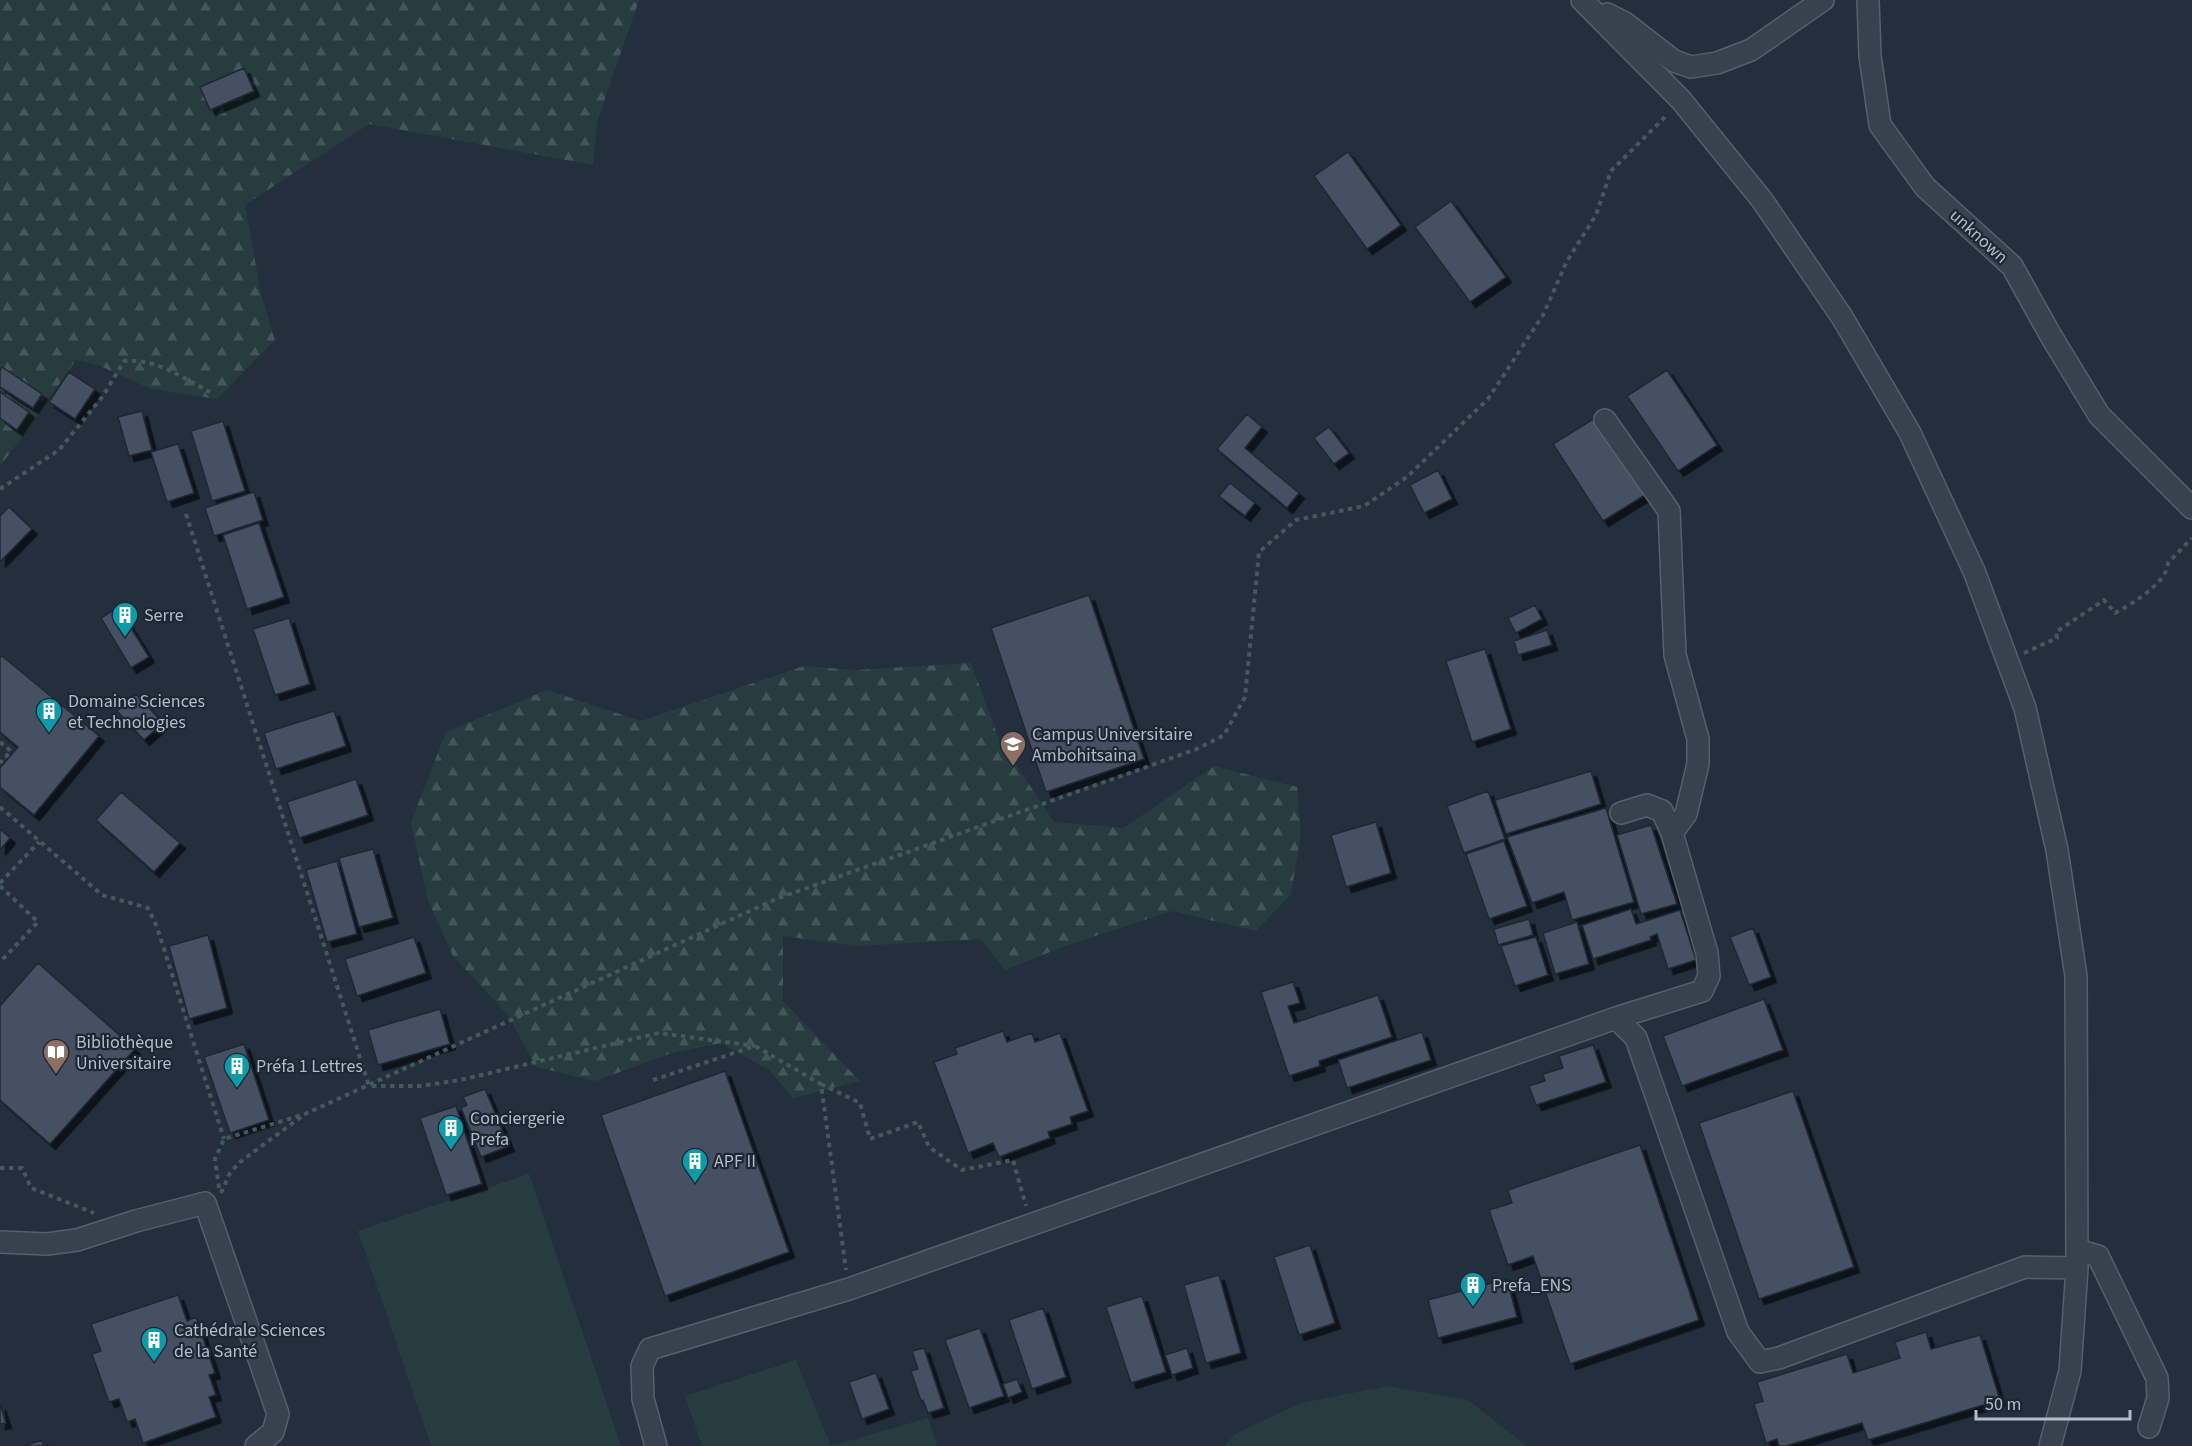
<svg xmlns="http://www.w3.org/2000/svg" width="2192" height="1446" font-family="'Source Sans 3',sans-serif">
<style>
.green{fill:#263c3f}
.forest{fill:url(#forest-firs)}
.building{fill:#455162;stroke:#1f2835;stroke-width:1.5;filter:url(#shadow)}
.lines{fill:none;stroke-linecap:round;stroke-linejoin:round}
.minor-casing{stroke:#565f6c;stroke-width:24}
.path{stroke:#44595c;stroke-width:4;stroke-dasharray:4.5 4.5;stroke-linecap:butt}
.minor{stroke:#38414e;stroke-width:21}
.labels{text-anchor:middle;stroke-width:4.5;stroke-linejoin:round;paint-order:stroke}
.street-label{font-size:18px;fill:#b4bcc9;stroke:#1d2633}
.poi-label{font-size:18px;fill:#b4bcc9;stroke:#1d2633;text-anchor:start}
</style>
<defs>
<pattern id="forest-firs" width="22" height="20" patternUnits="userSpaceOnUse" patternTransform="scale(1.5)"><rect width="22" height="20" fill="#263c3f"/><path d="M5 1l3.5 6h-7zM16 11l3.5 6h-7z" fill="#435659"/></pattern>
<filter id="shadow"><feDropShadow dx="5.5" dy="5.5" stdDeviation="0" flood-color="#0009"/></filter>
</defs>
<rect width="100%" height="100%" fill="#242f3e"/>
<path class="green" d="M529,1174L621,1446H431L358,1231Z
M796,1360L831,1446L928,1418L937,1446H702L685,1396Z
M1388,1386L1468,1400L1527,1446H1224L1235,1434L1301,1403Z"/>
<path class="forest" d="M0,0H639L597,122L593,165L369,124L245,205L261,294L275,340L217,399L151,389L98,365L76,360L17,444L0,466Z
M971,663L999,739L1054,822L1124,828L1214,766L1297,787L1301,834L1291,894L1256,931L1172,911L1065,946L1005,970L981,939L856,946L783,936V1001L860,1081L793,1098L769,1070L721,1043L672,1053L595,1081L536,1067L508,1015L453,956L428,901L411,822L446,732L547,690L641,721L804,666L856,670Z"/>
<path class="building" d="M244,68L254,91L210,110L200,87Z
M1348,152L1401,225L1367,249L1314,176Z
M1451,201L1506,277L1470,302L1415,227Z
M2,367L42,394L33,408L0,387V371Z
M1667,370L1717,445L1678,471L1627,396Z
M69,372L95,389L75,419L49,402Z
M0,392L29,412L17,430L0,418Z
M142,411L152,450L129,456L118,417Z
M1247,414L1262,427L1245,448L1299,493L1287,508L1217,449Z
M1595,418L1645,495L1603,521L1553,444Z
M223,421L245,491L212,501L191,431Z
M1329,427L1349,453L1334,464L1314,438Z
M178,444L194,493L167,502L151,452Z
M1438,470L1452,499L1424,513L1410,485Z
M1230,483L1255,503L1245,516L1219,496Z
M254,492L263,520L214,536L205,508Z
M9,507L32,529L0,562V516Z
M259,523L284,597L247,609L223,535Z
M1089,595L1144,759L1046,792L991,628Z
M1535,605L1542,619L1516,633L1508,618Z
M118,607L149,657L131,668L101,618Z
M289,618L310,684L275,695L253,629Z
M1547,630L1552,645L1518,655L1514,641Z
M1485,649L1511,729L1472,742L1446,661Z
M2,656L99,736L34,815L0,787V768L18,747L0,732V658Z
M136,694L163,723L144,740L117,711Z
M334,711L346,746L276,769L264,733Z
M1591,771L1601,804L1506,834L1495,800Z
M356,779L368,815L299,838L287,802Z
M1488,791L1505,839L1464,853L1447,806Z
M121,792L180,843L154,872L96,820Z
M1606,808L1634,902L1572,920L1564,892L1532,903L1507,837Z
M1376,822L1391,873L1346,887L1331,835Z
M1651,825L1677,904L1641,914L1617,835Z
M0,829L10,838L0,850Z
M1504,841L1527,906L1489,919L1466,854Z
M373,849L393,918L359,927L339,858Z
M337,861L357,934L327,942L306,870Z
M1631,909L1636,924L1680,910L1696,960L1668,969L1657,934L1650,937L1651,940L1593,959L1582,925Z
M1529,919L1533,935L1498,945L1494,929Z
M1577,922L1589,964L1555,974L1543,933Z
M1753,928L1771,977L1749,985L1730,937Z
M208,935L227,1008L189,1019L169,946Z
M414,937L426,973L357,996L345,959Z
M1536,937L1548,975L1515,986L1501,946Z
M38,963L135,1049L50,1144L0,1100V1006Z
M1293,982L1300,1003L1288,1006L1294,1023L1378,995L1392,1037L1319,1061L1320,1066L1289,1076L1261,992Z
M1764,999L1783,1050L1682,1086L1663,1036Z
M440,1009L450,1044L378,1065L368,1030Z
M1003,1031L1007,1042L1032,1033L1035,1042L1060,1033L1088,1111L1070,1117L1072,1124L1048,1132L1050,1138L999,1157L993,1143L968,1153L934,1062L957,1054L955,1048Z
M1422,1032L1431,1060L1347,1088L1338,1060Z
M244,1044L269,1120L230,1133L204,1057Z
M1593,1045L1606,1082L1536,1105L1529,1086L1545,1081L1543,1074L1563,1068L1559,1056Z
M725,1071L789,1252L665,1296L601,1115Z
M485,1089L509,1146L481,1157L461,1108L467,1105L463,1097Z
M1793,1091L1854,1267L1759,1299L1699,1123Z
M456,1106L482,1184L446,1195L420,1118Z
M1640,1145L1699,1320L1570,1364L1533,1256L1508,1265L1489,1210L1512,1203L1508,1190Z
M1310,1245L1335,1323L1299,1335L1274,1257Z
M1219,1275L1241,1353L1206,1363L1184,1285Z
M1507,1279L1517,1317L1438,1338L1428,1300Z
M178,1295L187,1321L196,1317L215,1373L209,1375L216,1395L209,1397L216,1417L143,1443L135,1419L127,1422L119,1399L109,1402L92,1354L101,1351L91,1324Z
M1142,1296L1166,1372L1131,1383L1106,1307Z
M1043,1308L1066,1377L1032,1389L1009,1320Z
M980,1328L1004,1396L969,1408L945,1340Z
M1926,1332L1931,1349L1980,1335L2000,1400L1868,1440L1862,1423L1786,1446H1779L1777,1439L1766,1443L1754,1404L1763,1401L1757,1382L1847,1354L1853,1373L1900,1358L1895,1342Z
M924,1348L944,1408L928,1413L923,1400L921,1401L911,1371L918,1369L912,1351Z
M1187,1348L1193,1368L1172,1375L1165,1355Z
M876,1373L889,1409L862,1419L849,1382Z
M1017,1379L1022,1392L1008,1398L1003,1384Z
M0,1404L6,1423L0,1424Z
M42,1440L43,1446H24Z"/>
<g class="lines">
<g class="minor-casing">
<path id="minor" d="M1582,0L1681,100L1762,200L1842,317L1910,433L1974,571L2025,708L2057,850L2076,976L2077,1268L2070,1371L2050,1446
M1868,0L1870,56L1880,125L1925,187L2012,266L2051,336L2099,415L2192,508
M1607,14L1625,23L1674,61L1691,67L1717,63L1751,50L1823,0
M1605,420L1669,511L1675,655L1698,739V764L1686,814L1672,833
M1616,1018L1636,1038L1738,1332L1760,1362L1779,1358L2025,1267L2077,1268
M0,1242L47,1244L77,1240L136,1221L205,1203L278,1414L273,1432L256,1446
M2077,1250L2098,1256L2157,1378L2158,1398L2149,1427
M656,1446L643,1399L642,1366L650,1349L849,1289L1616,1018L1702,991L1709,976L1707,953L1672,833L1662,811L1647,805L1621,813"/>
</g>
<path class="path" d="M0,489L59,450L103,396L124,361C155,358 183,378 210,392
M186,514L369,1086
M2024,653L2057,638L2056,632L2104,600L2115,613C2132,604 2167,583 2168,563L2192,538
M0,742L11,751L0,763
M0,807L102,895L148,908L157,927L224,1139
M0,883L39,842
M0,886L38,922L0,962
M653,1080L755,1046L821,1084L846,1270
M821,1084L860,1103L870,1139L918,1122L929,1147L962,1170L1013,1160L1026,1206
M372,1086H421L460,1080L659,1033L755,1046
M0,1168H22L31,1188L94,1213
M219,1188L215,1159L224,1139L305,1114L776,899L1197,749L1224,735L1245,697L1259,552L1296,520L1364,506L1407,477L1488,399L1543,315L1567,261L1596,215L1611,171L1667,115
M221,1193L230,1173L240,1162L301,1117"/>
<use href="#minor" class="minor"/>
</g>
<defs>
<g id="building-pin" transform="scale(1.35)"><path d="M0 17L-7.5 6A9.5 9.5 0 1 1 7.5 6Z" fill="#0f9aa8" stroke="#1d2633"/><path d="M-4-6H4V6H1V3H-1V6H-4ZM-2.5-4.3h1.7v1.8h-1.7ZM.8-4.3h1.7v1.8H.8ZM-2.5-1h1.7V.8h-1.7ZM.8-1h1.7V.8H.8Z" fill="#fff"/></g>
<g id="university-pin" transform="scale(1.35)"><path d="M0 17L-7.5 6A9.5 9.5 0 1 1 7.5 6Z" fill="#8d6e63" stroke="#1d2633"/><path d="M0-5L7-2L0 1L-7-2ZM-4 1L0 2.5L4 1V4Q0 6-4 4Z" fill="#fff"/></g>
<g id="library-pin" transform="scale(1.35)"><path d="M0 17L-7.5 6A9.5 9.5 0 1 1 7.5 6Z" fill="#8d6e63" stroke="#1d2633"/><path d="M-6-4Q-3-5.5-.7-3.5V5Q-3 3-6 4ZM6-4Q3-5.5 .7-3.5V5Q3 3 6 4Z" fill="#fff"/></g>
</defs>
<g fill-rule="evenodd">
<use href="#building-pin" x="125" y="615"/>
<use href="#building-pin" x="49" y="711"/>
<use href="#university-pin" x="1013" y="744"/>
<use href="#library-pin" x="56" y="1052"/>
<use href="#building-pin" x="237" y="1066"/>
<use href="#building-pin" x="451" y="1128"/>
<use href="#building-pin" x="695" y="1161"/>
<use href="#building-pin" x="1473" y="1285"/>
<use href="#building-pin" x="154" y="1340"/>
</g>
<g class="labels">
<g class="street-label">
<text transform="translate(1979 236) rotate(42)" y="6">unknown</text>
</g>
<g class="poi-label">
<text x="144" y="621">Serre</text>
<text x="68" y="707">Domaine Sciences<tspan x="68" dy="21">et Technologies</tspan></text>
<text x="1032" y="740">Campus Universitaire<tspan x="1032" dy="21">Ambohitsaina</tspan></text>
<text x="76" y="1048">Bibliothèque<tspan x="76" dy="21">Universitaire</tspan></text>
<text x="256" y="1072">Préfa 1 Lettres</text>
<text x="470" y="1124">Conciergerie<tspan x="470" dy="21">Prefa</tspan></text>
<text x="714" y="1167">APF II</text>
<text x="1492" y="1291">Prefa_ENS</text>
<text x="174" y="1336">Cathédrale Sciences<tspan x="174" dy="21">de la Santé</tspan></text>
</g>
</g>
<path d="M1976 1410v9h154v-9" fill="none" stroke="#b4bcc9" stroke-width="3"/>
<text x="1985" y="1410" font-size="18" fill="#b4bcc9" stroke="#1d2633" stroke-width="4.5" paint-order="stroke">50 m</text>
</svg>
